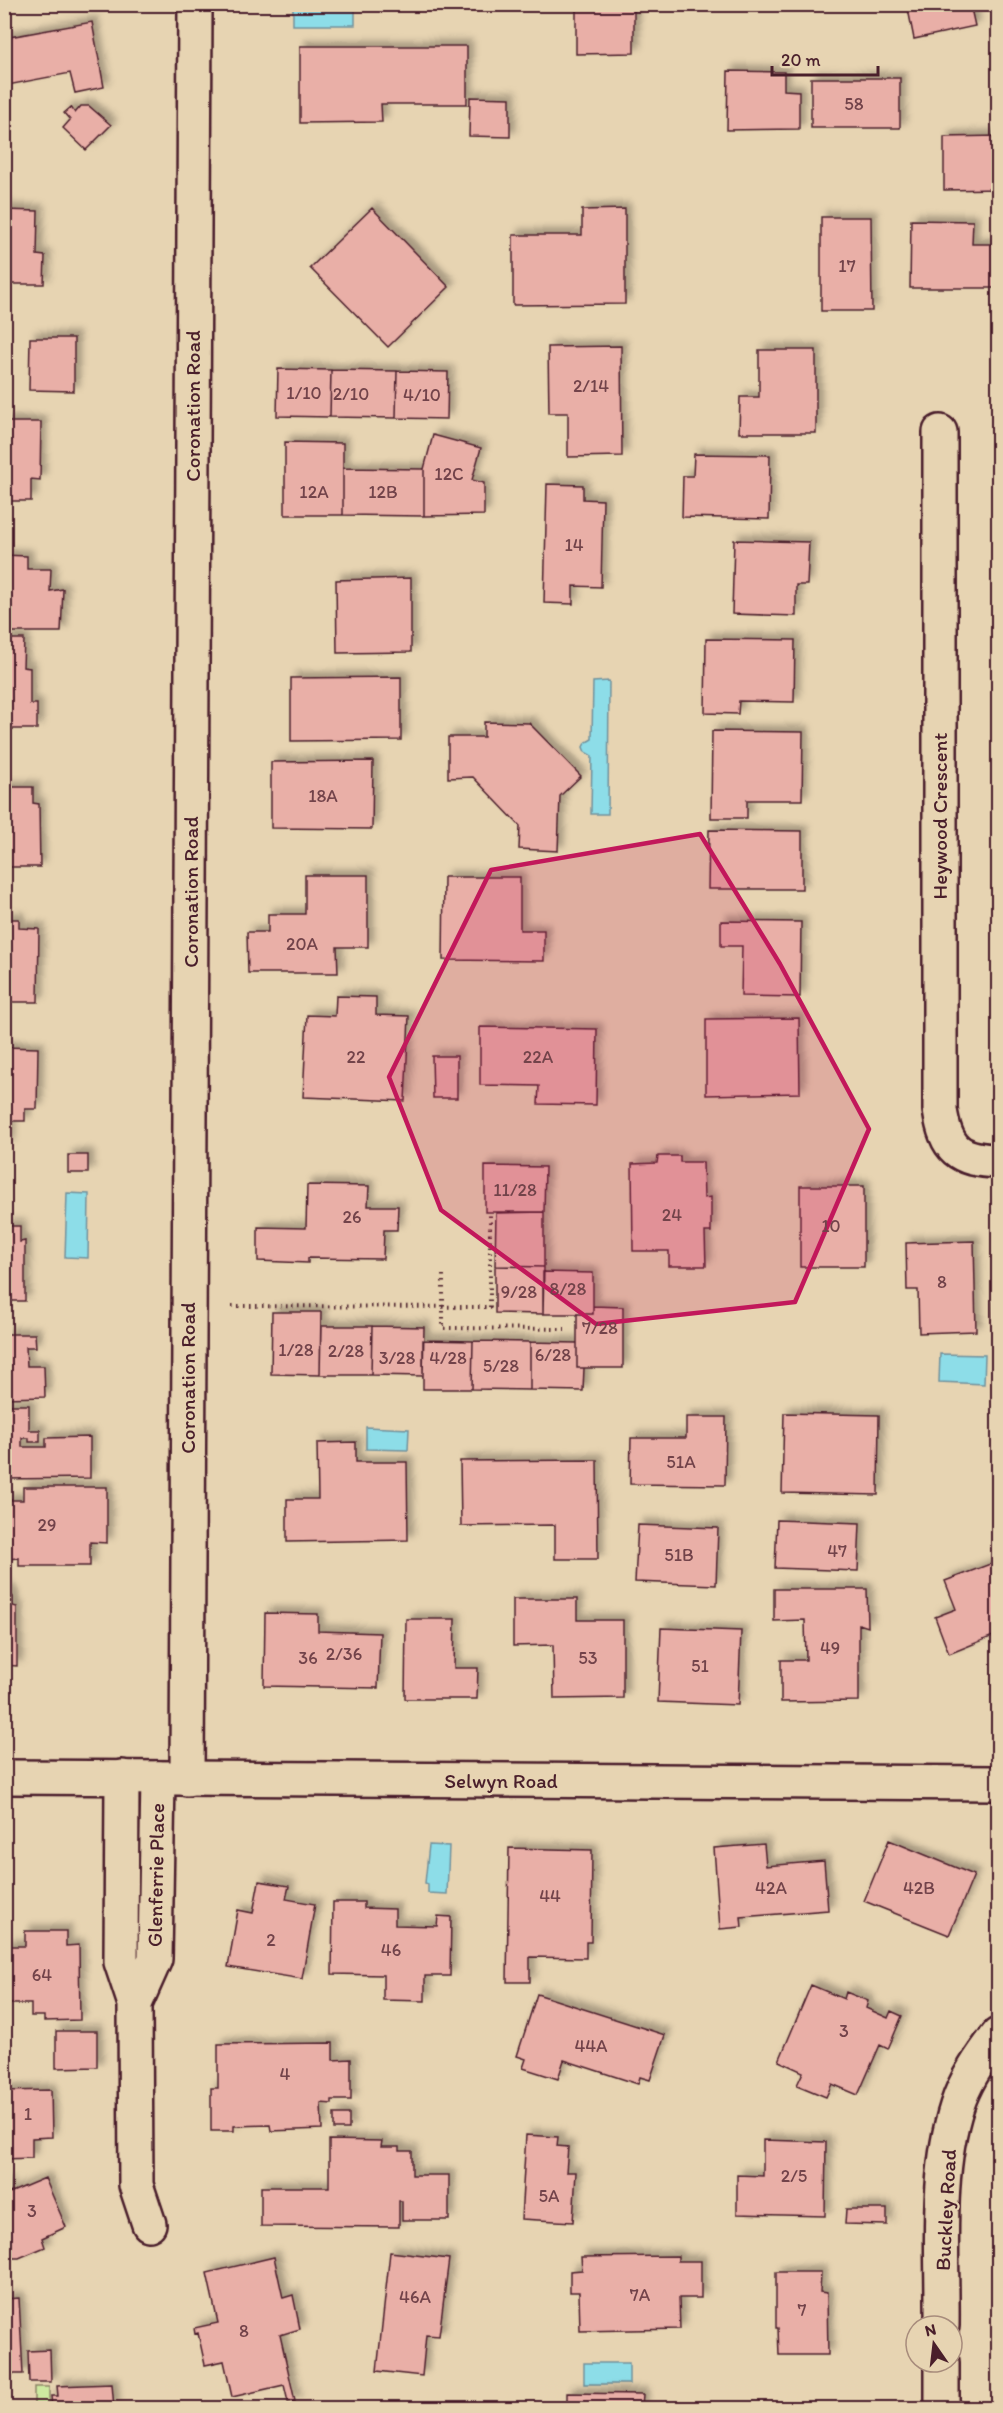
<svg xmlns="http://www.w3.org/2000/svg" width="1003" height="2413" font-family="Itim,sans-serif">
<style>
.green{fill:#cde9a0;stroke:#8c8466;stroke-width:1.5}
.water{fill:#8ddde8;stroke:#72919c;stroke-width:1.5}
.building{fill:#e9afa7;stroke:#4a1f2b;stroke-width:1.5;filter:url(#shadow)}
.lines{fill:none;stroke-linecap:round;stroke-linejoin:round}
.minor-casing{stroke:#4a1f2b;stroke-width:38}
.tertiary-casing{stroke:#4a1f2b;stroke-width:38}
.path{stroke:#4a1f2b;stroke-width:4;stroke-dasharray:1.5 4.5;stroke-linecap:butt}
.minor{stroke:#e7d4b2;stroke-width:33}
.tertiary{stroke:#e7d4b2;stroke-width:33}
.marked{fill:#c2185b;fill-opacity:0.2;stroke:#c2185b;stroke-width:4.5;stroke-linejoin:round}
.labels{text-anchor:middle;stroke-width:4.5;stroke-linejoin:round;paint-order:stroke}
.number-label{font-size:18px;fill:#72434a}
.street-label{font-size:21px;fill:#4a1f2b;stroke:#e7d4b2}
</style>
<defs>
<filter id="shadow"><feDropShadow dx="5.5" dy="-5.5" stdDeviation="3" flood-color="#0004"/></filter>
</defs>
<rect width="100%" height="100%" fill="#e7d4b2"/>
<filter id="ink" filterUnits="userSpaceOnUse"><feTurbulence type="fractalNoise" baseFrequency=".0167" numOctaves="2"/><feDisplacementMap in="SourceGraphic" scale="12" xChannelSelector="R" yChannelSelector="G"/><feConvolveMatrix kernelMatrix="1 2 1 2 8 2 1 2 1" color-interpolation-filters="sRGB"/></filter>
<g filter="url(#ink)">
<path class="green" d="M34,2387H49V2408H34Z"/>
<path class="water" d="M293,5H355V25H293Z
M609,681L608,814H591L592,756L585,752L583,747L585,743L592,739L593,682Z
M67,1193L89,1194L88,1258L65,1257Z
M940,1354L985,1355L984,1384L939,1382Z
M366,1427L409,1429L408,1450L366,1449Z
M429,1845L449,1846L447,1894L428,1893V1884L425,1883Z
M584,2363H629V2384H584Z"/>
<path class="building" d="M576,4H634V53L576,54Z
M907,4H970L975,26L914,39Z
M92,22L104,87L75,93L70,73L8,85L4,71V38Z
M300,46H467V104H381L382,122L300,123Z
M728,71L784,72V90L799,91V129L727,130Z
M811,78H900V128H811Z
M470,97L510,98V137L469,136Z
M81,106H89L111,125L86,150L63,128L70,120L64,113L71,107L75,113Z
M998,136V189L944,190V137Z
M4,203L5,210L38,211L37,255L45,256L44,284H4Z
M372,208L449,287L388,347L310,268Z
M625,209V304L513,305V235H582V210Z
M821,217H871L872,311H821Z
M911,220L973,221L972,244H998V288H910Z
M30,338H74V391L29,390Z
M621,346L622,456L568,457V413H549L548,347Z
M759,350H816V433H739L740,397H759Z
M278,369L331,370L330,417L277,416Z
M331,370L397,371L396,418L330,417Z
M397,371L448,372L447,419L396,418Z
M4,422H41L40,480L31,479V501H4Z
M433,435L481,448L472,480L484,483V515L424,516V469Z
M285,442L343,443V515H285Z
M694,454L770,455L769,519L682,517L683,476H693Z
M343,468L424,469V516L343,515Z
M547,484L583,485V499L603,500L601,587L573,586V604L544,603Z
M734,540L809,542L807,585H796V616L732,614Z
M4,555L27,556V569H51L50,591L63,589L61,632H5Z
M411,578V652L337,653L336,580Z
M4,639H24L23,667L30,668V704H37V729H4Z
M706,639L795,640L794,702L739,701L738,714L705,713Z
M401,677V740L291,741V678Z
M484,722L529,723L581,776L560,796L558,851L519,849L520,826L473,777L448,778V737H484Z
M712,731L803,732L802,800H747V818H711Z
M373,761L372,829L271,828V762Z
M4,787H33V803L39,804L40,867H4Z
M709,830L802,831V889H708Z
M305,875H368V947H337L338,973H248L247,932H268V914H305Z
M444,877H520V930H544V961L443,960Z
M4,919H19V928L39,929L38,1002H4Z
M721,921L801,922L800,997L741,996L742,946H721Z
M336,996L376,997V1015L409,1016L405,1101L303,1097L307,1015L335,1016Z
M799,1018L800,1093L706,1095V1019Z
M480,1027L597,1029L596,1105L538,1104L539,1086L480,1085Z
M4,1047L38,1048L37,1109H25V1121H10L9,1145H4Z
M432,1056H457V1098H433Z
M68,1155H88V1173H68Z
M658,1156H680V1162H703L704,1198L711,1197V1232H705L706,1266H669V1251H633L632,1164L657,1163Z
M485,1166L545,1167L544,1212H485Z
M307,1185L369,1186L368,1206H398L397,1230H384L383,1259L308,1258V1263L258,1261V1227L306,1228Z
M800,1186H864V1267H800Z
M544,1212V1267L495,1266L496,1213Z
M4,1226H20V1242L25,1241V1301H4Z
M974,1241L976,1331L919,1333L918,1290H907L906,1243Z
M994,1257H998V1360H993Z
M495,1266L544,1267L543,1314L495,1313Z
M543,1272L593,1273V1314H543Z
M593,1306L623,1307V1368H577V1314H593Z
M272,1312H321L320,1375L271,1374Z
M321,1326H372L371,1375H320Z
M372,1326L424,1327L423,1376L371,1375Z
M6,1334H35L36,1347H26L27,1366H44L45,1397L4,1398Z
M423,1340L473,1341L472,1389H423Z
M473,1341L530,1342V1390L472,1389Z
M530,1342L577,1343V1368H584L583,1391L530,1390Z
M4,1405H29V1430H40V1442H29V1438H22V1447H46V1438L90,1437V1478L4,1479Z
M784,1413L879,1415L878,1495L782,1493Z
M686,1417H726L725,1485L630,1484L631,1438H686Z
M356,1442V1462H407L408,1540L287,1542V1499H318L317,1443Z
M597,1460L598,1559H555V1525L461,1526L460,1461Z
M23,1487H107V1543L90,1542V1566H19V1558L5,1559L4,1564V1500H23Z
M777,1520L860,1523L858,1571L775,1568Z
M638,1525L718,1528L716,1585L635,1582Z
M998,1561V1634L949,1654L935,1617L956,1609L945,1581Z
M4,1586L13,1597V1606L17,1607V1666L4,1665Z
M774,1589H867L868,1627L859,1624V1701L781,1702V1660H806L805,1620L774,1621Z
M513,1599H577V1620H623V1698L554,1699L553,1645L513,1646Z
M265,1613L318,1614V1631L380,1633L378,1688L264,1686Z
M406,1619H455L454,1668H478L477,1699H405Z
M661,1628L741,1631L738,1705L658,1702Z
M889,1840L974,1875L949,1935L864,1901Z
M764,1844L766,1866L824,1861L828,1910L741,1917L742,1927L720,1929L714,1848Z
M509,1848L592,1850L591,1942H586V1958L530,1957V1982H507Z
M259,1881L289,1886L286,1899L315,1904L302,1979L228,1967L238,1910L253,1913Z
M333,1902H364V1908L395,1909V1925L437,1926L438,1916L451,1917L450,1976H425V2001L383,2000V1975L332,1974Z
M25,1931H66V1946L79,1945L80,2020L44,2021V2016H31V2004H4V1946H25Z
M811,1985L844,1999L846,1992L868,2001L866,2008L888,2018L891,2011L902,2016L888,2049L880,2045L858,2095L832,2084L826,2097L797,2085L803,2072L779,2061Z
M537,1994L665,2035L650,2080L640,2077L638,2084L564,2060L558,2079L523,2068L526,2059L517,2056Z
M56,2031H97V2067L56,2068Z
M333,2043V2060L351,2059V2100H332V2104L321,2103L322,2129L271,2131L270,2125L234,2126V2131H211V2088H218V2044Z
M51,2090L52,2137L32,2138V2158L4,2159V2091Z
M334,2114H349V2129H334Z
M526,2135L558,2137L557,2146L568,2147L566,2172H576L573,2222L521,2219Z
M329,2140L382,2141L381,2147H399V2151H412V2175H449V2220H402V2201H399V2227L261,2226V2187H329Z
M763,2140L826,2142L825,2216L737,2214V2175L763,2176Z
M45,2178L66,2227L42,2238L45,2247L19,2258H4V2183H7V2194Z
M846,2209H887V2225L845,2224Z
M390,2252L449,2259L439,2336L426,2335L422,2376L377,2371Z
M678,2256V2261H701V2298H679L680,2329L580,2331L579,2292H570V2271L582,2270L581,2257Z
M274,2257L283,2298L293,2295L300,2329L280,2335L295,2401L288,2402L284,2385L232,2397L224,2361L205,2365L198,2333L195,2334L194,2328L218,2323L207,2273Z
M776,2272H821L820,2292L827,2293L828,2355H779L778,2328H776Z
M19,2298L23,2374H4V2299Z
M50,2350L51,2382H29L28,2351Z
M112,2384L114,2408H52L51,2396H58L57,2386Z
M567,2393L643,2394L642,2408H567Z"/>
<g class="lines">
<g class="minor-casing">
<path id="minor" d="M940,432V1110C946,1149 958,1160 998,1161
M122,1777L121,1962L135,2004L136,2185L149,2224
M187,1779L195,4
M135,2004L155,1959L158,1778"/>
</g>
<g class="tertiary-casing">
<path id="tertiary" d="M4,1777L998,1783
M942,2326C943,2255 935,2174 957,2106C965,2080 981,2057 998,2035
M942,2408V2362"/>
</g>
<path class="path" d="M443,1275V1328L565,1329
M232,1306L490,1307V1212"/>
<use href="#minor" class="minor"/>
<use href="#tertiary" class="tertiary"/>
</g>
</g>
<path class="marked" d="M700,834L780,964L869,1129L795,1302L596,1324L441,1210L389,1077L491,870Z"/>
<g class="labels">
<g class="number-label">
<text x="854" y="110">58</text>
<text x="847" y="272">17</text>
<text x="591" y="392">2/14</text>
<text x="304" y="399">1/10</text>
<text x="351" y="400">2/10</text>
<text x="422" y="401">4/10</text>
<text x="449" y="480">12C</text>
<text x="314" y="498">12A</text>
<text x="383" y="498">12B</text>
<text x="574" y="551">14</text>
<text x="323" y="802">18A</text>
<text x="302" y="950">20A</text>
<text x="356" y="1063">22</text>
<text x="538" y="1063">22A</text>
<text x="515" y="1196">11/28</text>
<text x="672" y="1221">24</text>
<text x="352" y="1223">26</text>
<text x="831" y="1232">10</text>
<text x="942" y="1288">8</text>
<text x="568" y="1295">8/28</text>
<text x="519" y="1298">9/28</text>
<text x="600" y="1334">7/28</text>
<text x="296" y="1356">1/28</text>
<text x="346" y="1357">2/28</text>
<text x="553" y="1361">6/28</text>
<text x="397" y="1364">3/28</text>
<text x="448" y="1364">4/28</text>
<text x="501" y="1372">5/28</text>
<text x="681" y="1468">51A</text>
<text x="47" y="1531">29</text>
<text x="837" y="1557">47</text>
<text x="679" y="1561">51B</text>
<text x="830" y="1654">49</text>
<text x="344" y="1660">2/36</text>
<text x="308" y="1664">36</text>
<text x="588" y="1664">53</text>
<text x="700" y="1672">51</text>
<text x="771" y="1894">42A</text>
<text x="919" y="1894">42B</text>
<text x="550" y="1902">44</text>
<text x="271" y="1946">2</text>
<text x="391" y="1956">46</text>
<text x="42" y="1981">64</text>
<text x="844" y="2037">3</text>
<text x="591" y="2052">44A</text>
<text x="285" y="2080">4</text>
<text x="28" y="2120">1</text>
<text x="794" y="2182">2/5</text>
<text x="549" y="2202">5A</text>
<text x="32" y="2217">3</text>
<text x="640" y="2301">7A</text>
<text x="415" y="2303">46A</text>
<text x="802" y="2316">7</text>
<text x="244" y="2337">8</text>
</g>
<g class="street-label">
<text transform="translate(193 406) rotate(-90)" y="7">Coronation Road</text>
<text transform="translate(940 816) rotate(-90)" y="7">Heywood Crescent</text>
<text transform="translate(191 892) rotate(-90)" y="7">Coronation Road</text>
<text transform="translate(188 1378) rotate(-90)" y="7">Coronation Road</text>
<text x="501" y="1788">Selwyn Road</text>
<text transform="translate(156 1875) rotate(-89)" y="7">Glenferrie Place</text>
<text transform="translate(946 2210) rotate(-87)" y="7">Buckley Road</text>
</g>
</g>
<rect width="1003" height="2413" fill="none" stroke="#e7d4b2" stroke-width="24"/>
<rect x="12" y="12" width="979" height="2389" fill="none" stroke="#4a1f2b" stroke-width="2" filter="url(#ink)"/>
<g transform="translate(934 2344) rotate(346)"><circle r="28" fill="#e7d4b2" stroke="#a88c7c" stroke-width="1.5"/>
<path d="M0-4.5L10 22L0 15L-10 22Z" fill="#4a1f2b"/>
<text y="-9" font-size="16" font-weight="bold" text-anchor="middle" fill="#4a1f2b">N</text>
</g>
<path d="M772 66v9h106v-9" fill="none" stroke="#4a1f2b" stroke-width="3"/>
<text x="781" y="66" font-size="18" fill="#4a1f2b" stroke="#e7d4b2" stroke-width="4.5" paint-order="stroke">20 m</text>
</svg>
